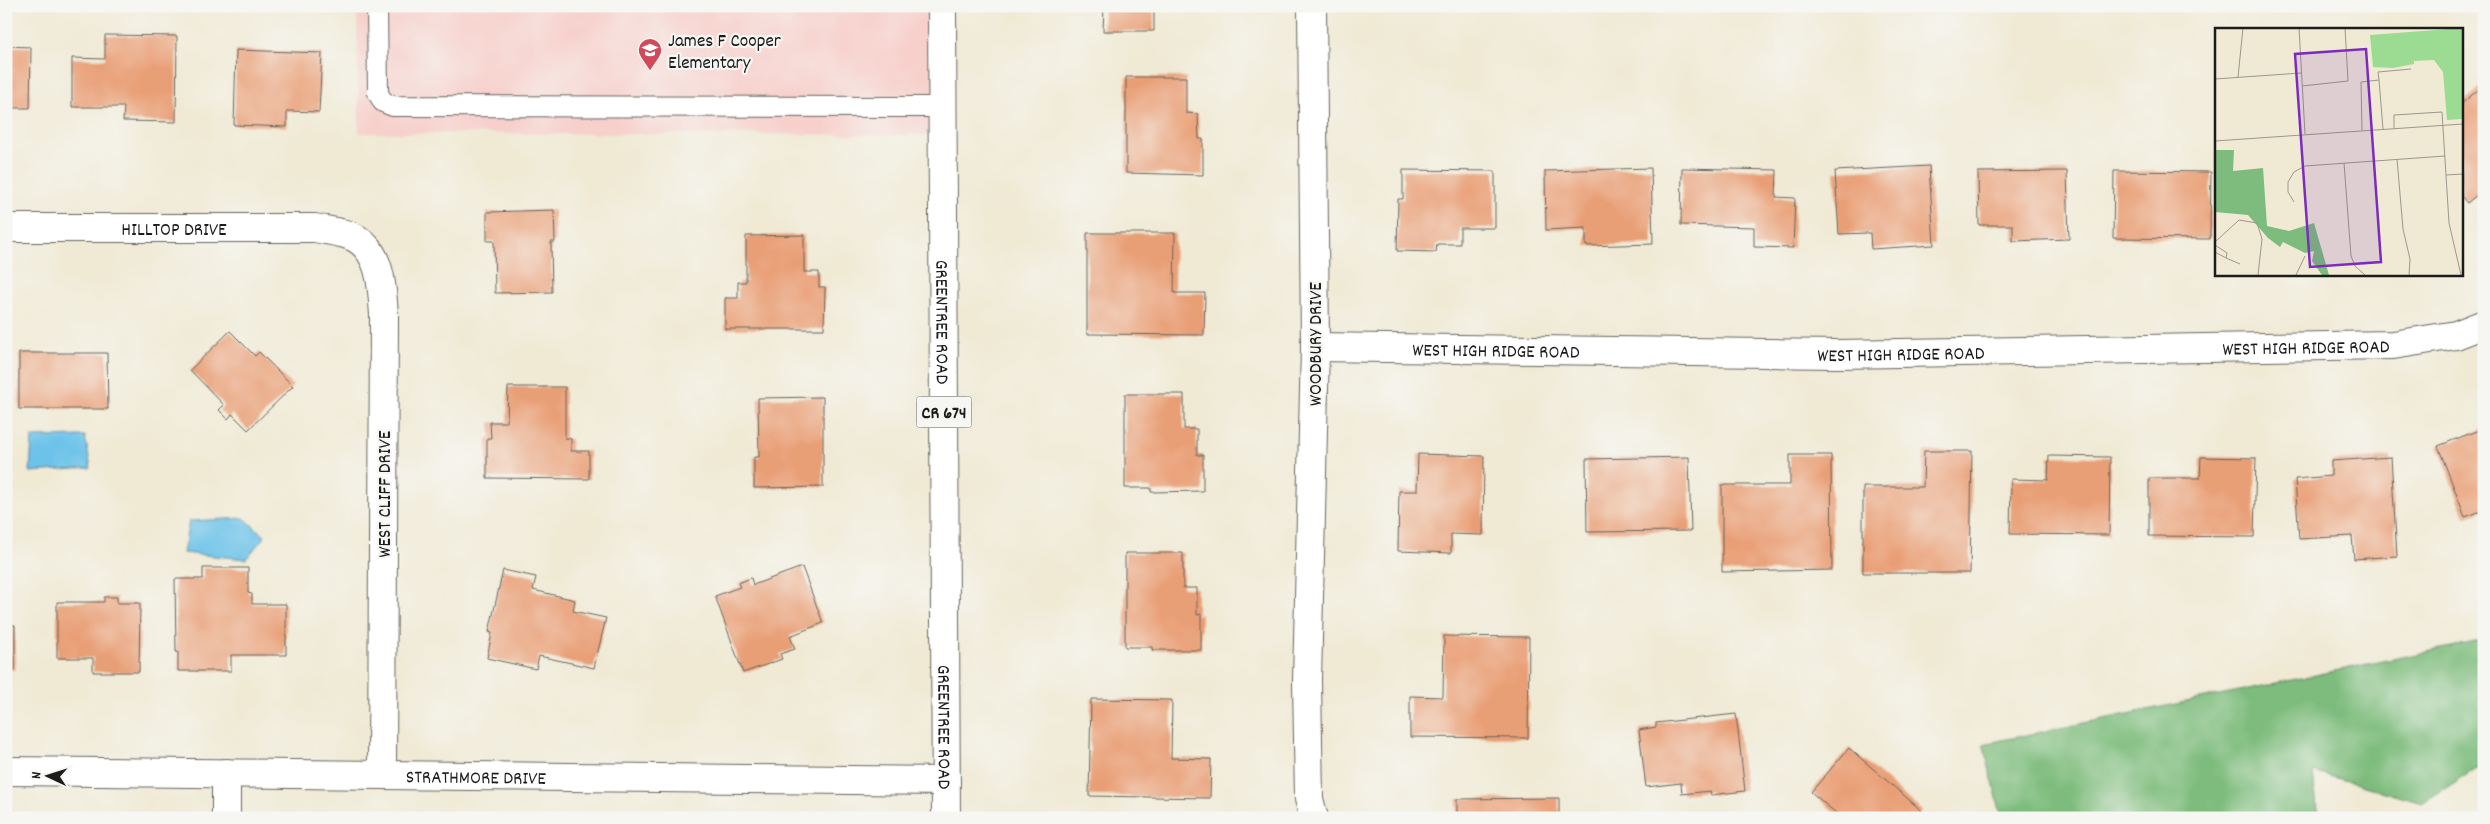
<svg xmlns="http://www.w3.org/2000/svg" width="2490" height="824" font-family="Dekko,sans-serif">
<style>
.built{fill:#f7d0cc}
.forest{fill:#7dbc7c;stroke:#4c6c4c}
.water{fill:#6cc2e9;stroke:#446f82}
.building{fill:#e99f76}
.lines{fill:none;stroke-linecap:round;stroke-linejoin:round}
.service-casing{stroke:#66645d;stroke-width:22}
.minor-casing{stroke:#66645d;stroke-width:30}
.primary-casing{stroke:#66645d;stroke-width:30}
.service{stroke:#fff;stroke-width:20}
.minor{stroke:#fff;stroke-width:28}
.primary{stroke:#fff;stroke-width:28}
.labels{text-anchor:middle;stroke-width:4.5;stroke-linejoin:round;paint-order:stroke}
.shield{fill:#f6f6f2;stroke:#5d5d5c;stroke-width:1}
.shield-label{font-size:18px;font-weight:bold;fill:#1c1c1c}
.poi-label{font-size:19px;fill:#1c1c1c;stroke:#f6f6f2;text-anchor:start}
.street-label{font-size:19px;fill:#1c1c1c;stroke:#f6f6f2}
.inset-road{fill:none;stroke:#9b988b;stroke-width:1}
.view{fill:#7b2cbf;fill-opacity:0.15;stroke:#7b2cbf;stroke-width:2.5}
.inset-edge{fill:none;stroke:#1c1c1c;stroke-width:2.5}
</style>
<rect width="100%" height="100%" fill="#f6f6f2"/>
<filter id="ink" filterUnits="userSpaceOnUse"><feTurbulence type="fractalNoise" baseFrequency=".02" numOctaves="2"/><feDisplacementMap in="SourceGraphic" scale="10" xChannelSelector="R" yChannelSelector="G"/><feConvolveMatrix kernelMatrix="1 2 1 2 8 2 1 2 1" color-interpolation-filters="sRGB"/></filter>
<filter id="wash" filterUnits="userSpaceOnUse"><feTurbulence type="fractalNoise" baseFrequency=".0096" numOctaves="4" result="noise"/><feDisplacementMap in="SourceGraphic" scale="20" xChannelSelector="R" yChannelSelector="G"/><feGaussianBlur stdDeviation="1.12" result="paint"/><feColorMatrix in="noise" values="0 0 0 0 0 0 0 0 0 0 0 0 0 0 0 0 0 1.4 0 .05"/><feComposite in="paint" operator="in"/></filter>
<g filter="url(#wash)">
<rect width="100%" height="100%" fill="#f0ead5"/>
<path class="built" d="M357,6H942V135L359,133Z"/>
<path class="forest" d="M2484,640V764L2422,803L2313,771L2318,818H2002L1983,744Z"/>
<path class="water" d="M85,436L91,468L30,472L32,437Z
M244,518L265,536L246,559L183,553L189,521Z"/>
<g id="blocks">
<path class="building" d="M1104,6H1154V31H1103Z
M105,35L177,36L176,122L123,121L124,107H72V58L105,59Z
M6,46L31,47L30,108H6Z
M236,50L322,53L319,112L287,111V127L234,125Z
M1126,77H1186V113L1198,114L1199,139H1203V175L1126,173Z
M2484,85V189L2467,203L2461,196V104Z
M1929,166L1934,245L1871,249L1870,233L1839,234L1835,171Z
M1651,168L1653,244L1586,246V228L1546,230L1545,171Z
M1682,168L1777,170L1776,197L1795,198L1793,248L1754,247V227L1681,225Z
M1403,170L1495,171V228H1460V244H1437L1436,252L1397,251L1398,199H1403Z
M2067,171L2069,239L2013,241V225H1979L1978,172Z
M2114,171L2211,172L2210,239L2113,238Z
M554,210L555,242H551L552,292L495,293L494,241H487V212Z
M1087,233H1175L1174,293H1205L1204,335L1087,334Z
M804,235V272H819V287H825L824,329H725V298H738V282H746V236Z
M230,331L255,356L259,352L293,386L248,430L232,414L228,419L219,410L224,405L190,370Z
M19,353H107L108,409H19Z
M508,387H565V438L571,439V451H589V479L487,478V438H491L490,422H507Z
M1125,394H1184V429H1197V455H1203V491L1151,492V488H1125Z
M823,397V487L754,488V457H759L758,398Z
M2484,428V510L2465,517L2438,446Z
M1924,451H1972L1970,573H1863V487H1923Z
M1418,454L1484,456L1483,535L1451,534V553L1398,551L1399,491H1417Z
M1790,455H1831L1832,570L1722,572V485H1790Z
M2049,456L2110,457L2109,535L2010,534L2011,479L2048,480Z
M1689,457L1691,531L1587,532L1586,459Z
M2201,457L2256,458L2254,537L2149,536V478H2200Z
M2391,457L2397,556L2354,559L2352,536L2299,539L2295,479L2331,476V461Z
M1125,553H1183V588H1197V615L1201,614V650H1152V647H1125Z
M802,567L823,623L790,636L795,649L780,654L782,659L743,673L715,596L740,587L738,583L751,578L753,585Z
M203,568H248V593L252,594V604H286V655H231V671H178V652H176L175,579H203Z
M503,570L536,577L533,590L575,600L573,611L606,618L594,668L539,656L536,669L487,658L492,633L489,632Z
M104,597H117V603H140L139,672H93V658H57V602H104Z
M6,625H15V670H6Z
M1444,636L1529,637L1528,738L1410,737V696L1443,697Z
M1091,699L1172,700L1171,758L1211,759L1210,798L1089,796Z
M1736,714L1745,791L1711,795L1710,791L1682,794L1681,783L1646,787L1639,730L1656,727V723Z
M1849,748L1922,811L1916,818H1833L1837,814L1811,792Z
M1559,798V818H1457V799Z"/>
</g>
</g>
<g filter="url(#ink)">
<use href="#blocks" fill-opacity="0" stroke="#66645d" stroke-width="1"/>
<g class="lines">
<g class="service-casing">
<path id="service" d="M377,6L378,93L383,102L393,106L942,107"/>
</g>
<g class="minor-casing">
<g id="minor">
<path d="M1312,6L1315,347L1307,681L1309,799L1314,818"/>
<path id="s1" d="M6,228H315C328,231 346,232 357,239C382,255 382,289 384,315L382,775"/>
<path id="s2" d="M1315,347L1837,354L2393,345L2456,335L2484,324"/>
<path id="s3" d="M6,771L946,781"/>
<path d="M226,773V818"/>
</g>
</g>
<g class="primary-casing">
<g id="primary">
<path id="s4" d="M942,6L946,818"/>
</g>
</g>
<use href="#service" class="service"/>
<use href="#minor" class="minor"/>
<use href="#primary" class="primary"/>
</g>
</g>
<defs>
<g id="school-pin" transform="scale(1.25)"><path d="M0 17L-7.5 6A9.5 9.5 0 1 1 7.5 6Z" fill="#d1495b" stroke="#f6f6f2"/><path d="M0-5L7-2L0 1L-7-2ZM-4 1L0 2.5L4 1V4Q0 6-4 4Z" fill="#fff"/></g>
</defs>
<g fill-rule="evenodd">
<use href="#school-pin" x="650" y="50"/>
</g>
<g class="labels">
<rect class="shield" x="916.5" y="396.5" width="55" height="31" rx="4"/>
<g class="shield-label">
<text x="944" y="418">CR 674</text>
</g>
<g class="poi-label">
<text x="668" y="46">James F Cooper<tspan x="668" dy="22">Elementary</tspan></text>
</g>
<g class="street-label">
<text dy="7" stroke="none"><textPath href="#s1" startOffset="168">HILLTOP DRIVE</textPath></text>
<text dy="7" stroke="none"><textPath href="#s4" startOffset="316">GREENTREE ROAD</textPath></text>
<text transform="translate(1314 344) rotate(-90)" y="7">WOODBURY DRIVE</text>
<text dy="7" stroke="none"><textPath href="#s2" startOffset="991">WEST HIGH RIDGE ROAD</textPath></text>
<text dy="7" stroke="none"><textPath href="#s2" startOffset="181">WEST HIGH RIDGE ROAD</textPath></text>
<text dy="7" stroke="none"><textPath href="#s2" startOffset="586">WEST HIGH RIDGE ROAD</textPath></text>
<text transform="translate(383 494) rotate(-90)" y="7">WEST CLIFF DRIVE</text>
<text dy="7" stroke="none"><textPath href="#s4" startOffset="721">GREENTREE ROAD</textPath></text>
<text dy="7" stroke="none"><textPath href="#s3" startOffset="470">STRATHMORE DRIVE</textPath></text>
</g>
</g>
<g transform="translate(2215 28)">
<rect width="248" height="248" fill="#f0ead5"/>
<path d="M247,0V91L232,92L228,44L219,32L199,33V36L178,40L158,39L155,7Z" fill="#9cdc92"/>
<path d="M0,122H19L18,143L48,140L52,198L74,203L99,195L114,247H107L97,233L99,223L90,225L68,214L65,219L53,210L33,187L0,184Z" fill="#7dbc7c"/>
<path class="inset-road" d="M84,0L90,106M23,49L28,0M0,51L86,45M164,52L163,44L196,41M87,58L133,53L130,0M179,100V87L227,84L234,195L246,247M147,102L146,54L164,52L168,101M0,113L248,96M182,131L188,201L195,231L194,247M129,135L136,228L140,238L150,247M231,147L248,146M79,174L73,164V154L79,144L90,138L230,128M0,214L24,192L42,195L47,211L43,247M0,217L12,225L11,230L0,224M11,230L25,236M81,247L90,228"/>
<path class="view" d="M151,21L166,234L95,239L80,26Z"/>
<rect width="248" height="248" class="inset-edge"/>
</g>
<rect width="2490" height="824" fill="none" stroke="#f6f6f2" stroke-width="25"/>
<g transform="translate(48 776) rotate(274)" stroke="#f6f6f2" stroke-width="4" paint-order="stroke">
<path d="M0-4L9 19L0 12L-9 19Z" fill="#1c1c1c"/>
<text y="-8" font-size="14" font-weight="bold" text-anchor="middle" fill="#1c1c1c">N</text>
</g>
</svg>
